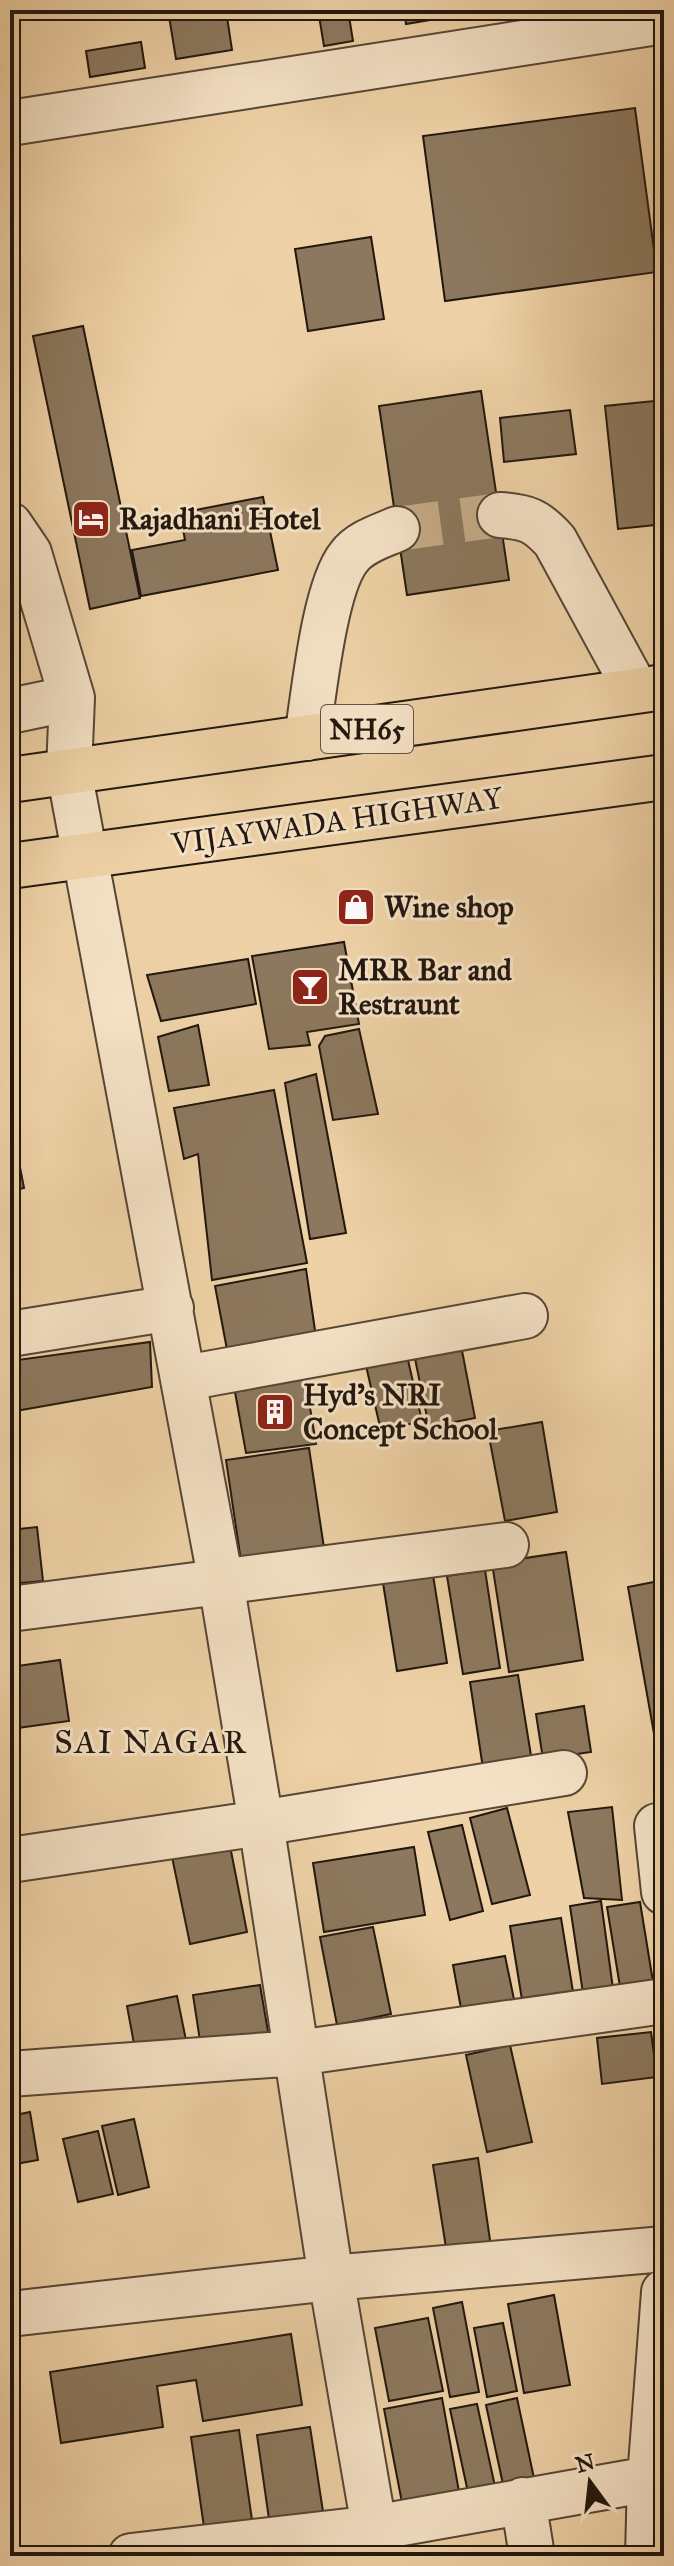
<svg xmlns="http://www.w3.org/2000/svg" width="674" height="2566" font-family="'IM FELL Great Primer',serif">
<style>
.building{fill:#8c785e;stroke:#22170f;stroke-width:2}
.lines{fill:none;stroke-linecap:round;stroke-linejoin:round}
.minor-tunnel{stroke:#c5ac88;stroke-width:44;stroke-dasharray:44 22;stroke-linecap:butt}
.minor-casing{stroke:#554635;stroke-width:48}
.highway-casing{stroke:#22170f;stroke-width:48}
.minor{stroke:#f4e1c5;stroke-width:44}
.highway{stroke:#eed1a6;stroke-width:44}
.labels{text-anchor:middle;stroke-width:6;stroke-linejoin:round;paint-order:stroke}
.shield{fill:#f4e1c5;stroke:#615446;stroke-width:2}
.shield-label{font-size:28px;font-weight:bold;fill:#22170f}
.poi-label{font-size:30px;font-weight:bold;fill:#22170f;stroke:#f4e1c5;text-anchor:start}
.street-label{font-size:30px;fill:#22170f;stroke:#f4e1c5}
.neighbourhood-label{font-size:32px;letter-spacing:2px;fill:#22170f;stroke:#f4e1c5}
</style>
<rect width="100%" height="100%" fill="#eed1a6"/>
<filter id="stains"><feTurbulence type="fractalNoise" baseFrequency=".0025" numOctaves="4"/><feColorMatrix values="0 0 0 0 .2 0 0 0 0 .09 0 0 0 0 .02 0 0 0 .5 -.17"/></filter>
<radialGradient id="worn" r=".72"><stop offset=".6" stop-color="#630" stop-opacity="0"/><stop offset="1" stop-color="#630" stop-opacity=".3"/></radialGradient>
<path class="building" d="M168,10H226L232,50L176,59Z
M318,10H348L353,41L324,46Z
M404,10H471L472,13L406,24Z
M141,42L145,68L90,77L86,51Z
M635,108L657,272L445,301L423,136Z
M371,237L384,319L308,331L295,249Z
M83,326L140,598L90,609L33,336Z
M481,391L509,580L407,595L379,406Z
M664,400V524L618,529L605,406Z
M570,410L576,454L504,462L500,418Z
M263,497L278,570L141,596L132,550L185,540L180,513Z
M344,942L359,1024L307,1032L310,1045L269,1049L252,956Z
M248,959L256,1004L161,1021L147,975Z
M198,1025L209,1085L169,1091L158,1037Z
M359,1029L378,1114L333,1120L319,1046L325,1036Z
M316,1074L346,1233L310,1239L285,1083Z
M274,1090L307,1263L212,1280L198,1154L184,1159L174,1108Z
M10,1116L24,1188L10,1191Z
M306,1269L317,1344L229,1360L215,1286Z
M459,1335L475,1418L429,1427L412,1344Z
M150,1342L152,1387L10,1412V1361Z
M405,1347L422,1421L381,1431L364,1357Z
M304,1371L316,1444L246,1453L233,1381Z
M542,1422L557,1512L505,1521L488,1431Z
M309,1448L324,1548L241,1561L226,1460Z
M37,1527L43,1581L10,1584V1530Z
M566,1552L583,1660L509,1672L492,1563Z
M485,1570L500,1668L463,1674L447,1576Z
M433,1575L447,1663L397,1671L383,1583Z
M664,1580V1790L628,1587Z
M60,1660L69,1721L10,1729V1667Z
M518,1675L533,1768L484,1775L470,1682Z
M584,1706L591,1752L543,1759L536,1714Z
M612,1807L622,1900L584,1898L568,1812Z
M507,1808L530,1895L492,1904L470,1818Z
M462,1825L483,1911L450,1920L428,1832Z
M229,1841L247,1932L190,1944L171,1852Z
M414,1847L425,1915L324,1932L313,1863Z
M601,1901L614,1996L584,2000L570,1906Z
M640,1902L655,1994L622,1999L607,1907Z
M561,1918L575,2004L524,2012L510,1926Z
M373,1927L391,2014L337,2025L320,1937Z
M505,1956L516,2009L463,2019L453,1965Z
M260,1985L270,2043L202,2054L193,1995Z
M177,1996L188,2050L137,2060L127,2006Z
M651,2032L657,2077L602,2084L597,2038Z
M510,2045L532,2142L487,2152L466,2055Z
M30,2112L38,2160L10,2165V2116Z
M134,2119L149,2187L118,2195L102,2126Z
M98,2131L113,2194L78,2202L63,2139Z
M478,2158L491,2247L447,2254L433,2165Z
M554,2295L570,2385L524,2393L508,2304Z
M462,2302L479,2392L450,2397L433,2308Z
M428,2318L443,2391L389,2401L375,2328Z
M503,2323L517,2391L487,2397L474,2328Z
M291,2334L302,2405L203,2421L196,2380L157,2386L163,2427L61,2443L50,2372Z
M442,2398L460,2497L403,2508L384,2409Z
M517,2398L535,2483L504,2489L486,2405Z
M477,2404L496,2491L469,2497L450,2409Z
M310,2427L324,2518L270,2526L257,2435Z
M239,2430L253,2527L205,2534L191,2437Z"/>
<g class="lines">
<path class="minor-tunnel" d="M397,529L500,515"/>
<g class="minor-casing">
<path id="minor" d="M10,123L664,21
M500,515C527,517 536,520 555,541L636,690
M10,525L29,553L72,698L69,771L221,1582L261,1823L331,2278L379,2556
M10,711L72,698
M307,738C314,694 324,588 349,557C360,542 381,536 397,529
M10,1334L171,1308
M185,1378L525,1316
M10,1609L506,1545
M657,1826L664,1892
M10,1860L261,1823L564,1773
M10,2074L297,2053L664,2001
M10,2314L331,2278L664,2249
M523,2500L532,2556
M131,2556L374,2528L650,2479L664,2481
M648,2556L650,2479L664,2292"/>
</g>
<g class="highway-casing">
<path id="highway" d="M10,780L664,687
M10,866L664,777"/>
</g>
<use href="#minor" class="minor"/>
<use href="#highway" class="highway"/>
</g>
<defs>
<g id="hotel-square" transform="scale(2)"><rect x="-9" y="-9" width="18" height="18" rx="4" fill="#8f2418" stroke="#f4e1c5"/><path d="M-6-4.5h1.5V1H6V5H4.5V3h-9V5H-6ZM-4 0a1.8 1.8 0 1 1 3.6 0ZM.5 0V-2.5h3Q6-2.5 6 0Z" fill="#fff"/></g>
<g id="shop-square" transform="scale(2)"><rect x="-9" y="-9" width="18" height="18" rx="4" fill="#8f2418" stroke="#f4e1c5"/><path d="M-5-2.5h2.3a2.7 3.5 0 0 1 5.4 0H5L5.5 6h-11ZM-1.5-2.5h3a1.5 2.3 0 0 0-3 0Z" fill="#fff"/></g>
<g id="bar-square" transform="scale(2)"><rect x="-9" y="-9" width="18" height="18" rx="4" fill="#8f2418" stroke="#f4e1c5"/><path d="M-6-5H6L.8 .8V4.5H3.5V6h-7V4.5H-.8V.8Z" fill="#fff"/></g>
<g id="building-square" transform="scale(2)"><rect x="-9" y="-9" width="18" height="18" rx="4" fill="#8f2418" stroke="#f4e1c5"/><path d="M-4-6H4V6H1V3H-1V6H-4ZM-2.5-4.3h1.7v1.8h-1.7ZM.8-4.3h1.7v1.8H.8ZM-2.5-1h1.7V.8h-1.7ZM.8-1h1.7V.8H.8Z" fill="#fff"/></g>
</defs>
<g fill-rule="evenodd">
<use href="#hotel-square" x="91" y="519"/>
<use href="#shop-square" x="356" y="907"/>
<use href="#bar-square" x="310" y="987"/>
<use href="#building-square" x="275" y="1412"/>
</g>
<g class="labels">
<rect class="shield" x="321" y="705" width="92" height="48" rx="6"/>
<g class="shield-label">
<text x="367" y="739">NH65</text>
</g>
<g class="poi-label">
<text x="119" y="529">Rajadhani Hotel</text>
<text x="384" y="917">Wine shop</text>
<text x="338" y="980">MRR Bar and<tspan x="338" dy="34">Restraunt</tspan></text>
<text x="303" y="1405">Hyd's NRI<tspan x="303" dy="34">Concept School</tspan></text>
</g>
<g class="street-label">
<text transform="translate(337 821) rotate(-8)" y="10">VIJAYWADA HIGHWAY</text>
</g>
<g class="neighbourhood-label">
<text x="151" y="1753">SAI NAGAR</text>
</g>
</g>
<rect width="674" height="2566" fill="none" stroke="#eed1a6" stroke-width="40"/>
<rect x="12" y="12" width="650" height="2542" fill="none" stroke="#22170f" stroke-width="4"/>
<rect x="20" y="20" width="634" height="2526" fill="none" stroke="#22170f" stroke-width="2"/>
<g transform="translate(590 2482) rotate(345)" stroke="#f4e1c5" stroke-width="6" paint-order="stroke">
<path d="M0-6L14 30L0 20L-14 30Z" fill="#22170f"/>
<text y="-12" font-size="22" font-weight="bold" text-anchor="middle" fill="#22170f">N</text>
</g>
<rect width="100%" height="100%" filter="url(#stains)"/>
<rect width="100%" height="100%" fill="url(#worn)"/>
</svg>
